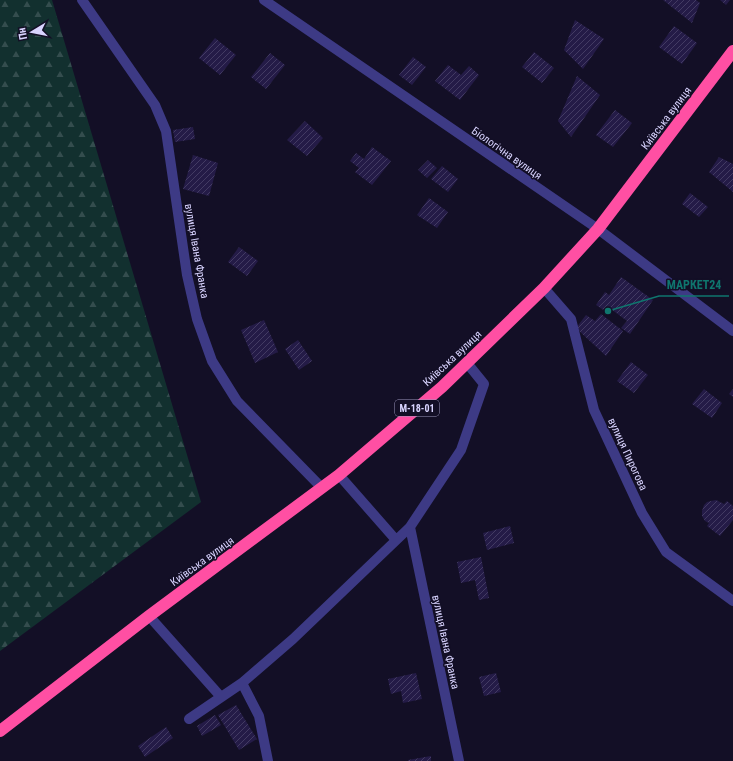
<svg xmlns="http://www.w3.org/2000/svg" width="733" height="761" font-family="'Roboto Condensed',sans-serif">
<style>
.forest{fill:url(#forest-firs)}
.building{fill:url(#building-hatch)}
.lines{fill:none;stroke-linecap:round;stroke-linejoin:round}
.minor{stroke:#3d3a85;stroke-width:10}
.highway{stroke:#ff4fa3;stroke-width:12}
.labels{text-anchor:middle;stroke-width:3;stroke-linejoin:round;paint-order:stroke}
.shield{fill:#130f26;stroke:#9e99be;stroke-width:1}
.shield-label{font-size:10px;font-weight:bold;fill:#d9d4ff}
.street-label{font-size:11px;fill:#d9d4ff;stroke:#130f26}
.leader{fill:none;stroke:#0f766e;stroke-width:1.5}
.callout-dot{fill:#0f766e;stroke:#130f26;stroke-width:1.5}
.callout-label{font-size:12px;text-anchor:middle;font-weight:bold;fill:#0f766e;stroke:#130f26;stroke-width:3;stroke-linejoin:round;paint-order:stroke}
</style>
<defs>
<pattern id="forest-firs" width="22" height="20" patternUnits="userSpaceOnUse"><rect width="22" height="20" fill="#12302f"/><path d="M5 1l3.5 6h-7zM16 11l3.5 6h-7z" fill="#344d4e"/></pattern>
<pattern id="building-hatch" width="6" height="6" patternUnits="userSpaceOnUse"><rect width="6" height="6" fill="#241b47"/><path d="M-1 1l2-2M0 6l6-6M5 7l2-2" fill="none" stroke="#433b63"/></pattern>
</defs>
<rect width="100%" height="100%" fill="#130f26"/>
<path class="forest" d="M0,0H52L201,502L0,651Z"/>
<path class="building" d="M663,0H696L700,3L692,23Z
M720,0H730L726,5Z
M575,20L604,39L583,69L564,50Z
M674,26L697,43L682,64L659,47Z
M215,38L236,55L220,75L199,58Z
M534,52L554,68L542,83L522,67Z
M270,53L285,65L266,89L251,77Z
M413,57L426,67L412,85L399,75Z
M448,65L461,75L469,66L479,75L460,100L435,81Z
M577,76L600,95L571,137L558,121Z
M615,110L632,123L613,147L596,135Z
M305,121L323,138L307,156L287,140Z
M193,127L195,139L175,142L173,130Z
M372,147L391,161L372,185L355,172L359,168L350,161L356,153L364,159Z
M193,155L218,163L209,196L183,189Z
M719,157L733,164V192L709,172Z
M428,160L437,168L427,178L418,170Z
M442,166L458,179L448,192L431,179Z
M690,193L708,207L699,217L682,204Z
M429,198L448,212L437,228L417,215Z
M239,247L258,261L247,276L228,262Z
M621,277L653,300L630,334L621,328L627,321L611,309L608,313L596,305L605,292L609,295Z
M601,314L623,331L606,356L576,328L586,315L595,321Z
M264,320L278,352L255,363L241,330Z
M298,340L312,361L299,370L285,349Z
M631,362L648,375L634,393L617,381Z
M704,389L722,403L712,418L692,404Z
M733,389V397L729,394Z
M716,500L724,504L727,501L733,506V520L720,536L707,526L709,523L705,521L702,516V511L704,505L707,502L711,501Z
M510,526L514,543L487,550L483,533Z
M481,557L489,598L479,600L475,580L461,583L457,562Z
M416,673L422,699L403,703L401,691L391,694L388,679Z
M496,673L501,692L484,696L479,677Z
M236,705L257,739L239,750L218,715Z
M215,715L221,725L202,736L197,726Z
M166,727L173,738L145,757L138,746Z
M431,756V761H408V760Z"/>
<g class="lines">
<path class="minor" d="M82,0L155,105L166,131L187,275L197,319L212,361L237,401L322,488
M264,0L598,229L733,331
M544,288L571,319L594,410L642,513L666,552L733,601
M339,475L396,540
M410,527L459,761
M149,616L221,697
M242,683L259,716L268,761
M189,719L242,683L293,639L410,527L461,450L484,384L467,363"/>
<path class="highway" d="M0,731L149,616L339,475L442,387L544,288L598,229L733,51"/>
</g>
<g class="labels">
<rect class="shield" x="395" y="400" width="44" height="16" rx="3"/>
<g class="shield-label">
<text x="417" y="412">М-18-01</text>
</g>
<g class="street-label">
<text transform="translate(666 118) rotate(-53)" y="4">Київська вулиця</text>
<text transform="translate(507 153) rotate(35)" y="4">Біологічна вулиця</text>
<text transform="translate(197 251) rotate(80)" y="4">вулиця Івана Франка</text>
<text transform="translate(452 358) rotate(-43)" y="4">Київська вулиця</text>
<text transform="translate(628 454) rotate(65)" y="4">вулиця Пирогова</text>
<text transform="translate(202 561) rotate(-36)" y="4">Київська вулиця</text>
<text transform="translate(446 642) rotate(78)" y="4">вулиця Івана Франка</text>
</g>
</g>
<path class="leader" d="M608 311L659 296H729"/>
<circle class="callout-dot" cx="608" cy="311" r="4"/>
<g class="callout-label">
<text x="694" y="289">МАРКЕТ24</text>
</g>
<g transform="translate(32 32) rotate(260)" stroke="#130f26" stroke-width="3" paint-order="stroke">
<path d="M0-3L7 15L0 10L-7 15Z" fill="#d9d4ff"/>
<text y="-6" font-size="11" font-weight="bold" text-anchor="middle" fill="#d9d4ff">Пн</text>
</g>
</svg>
